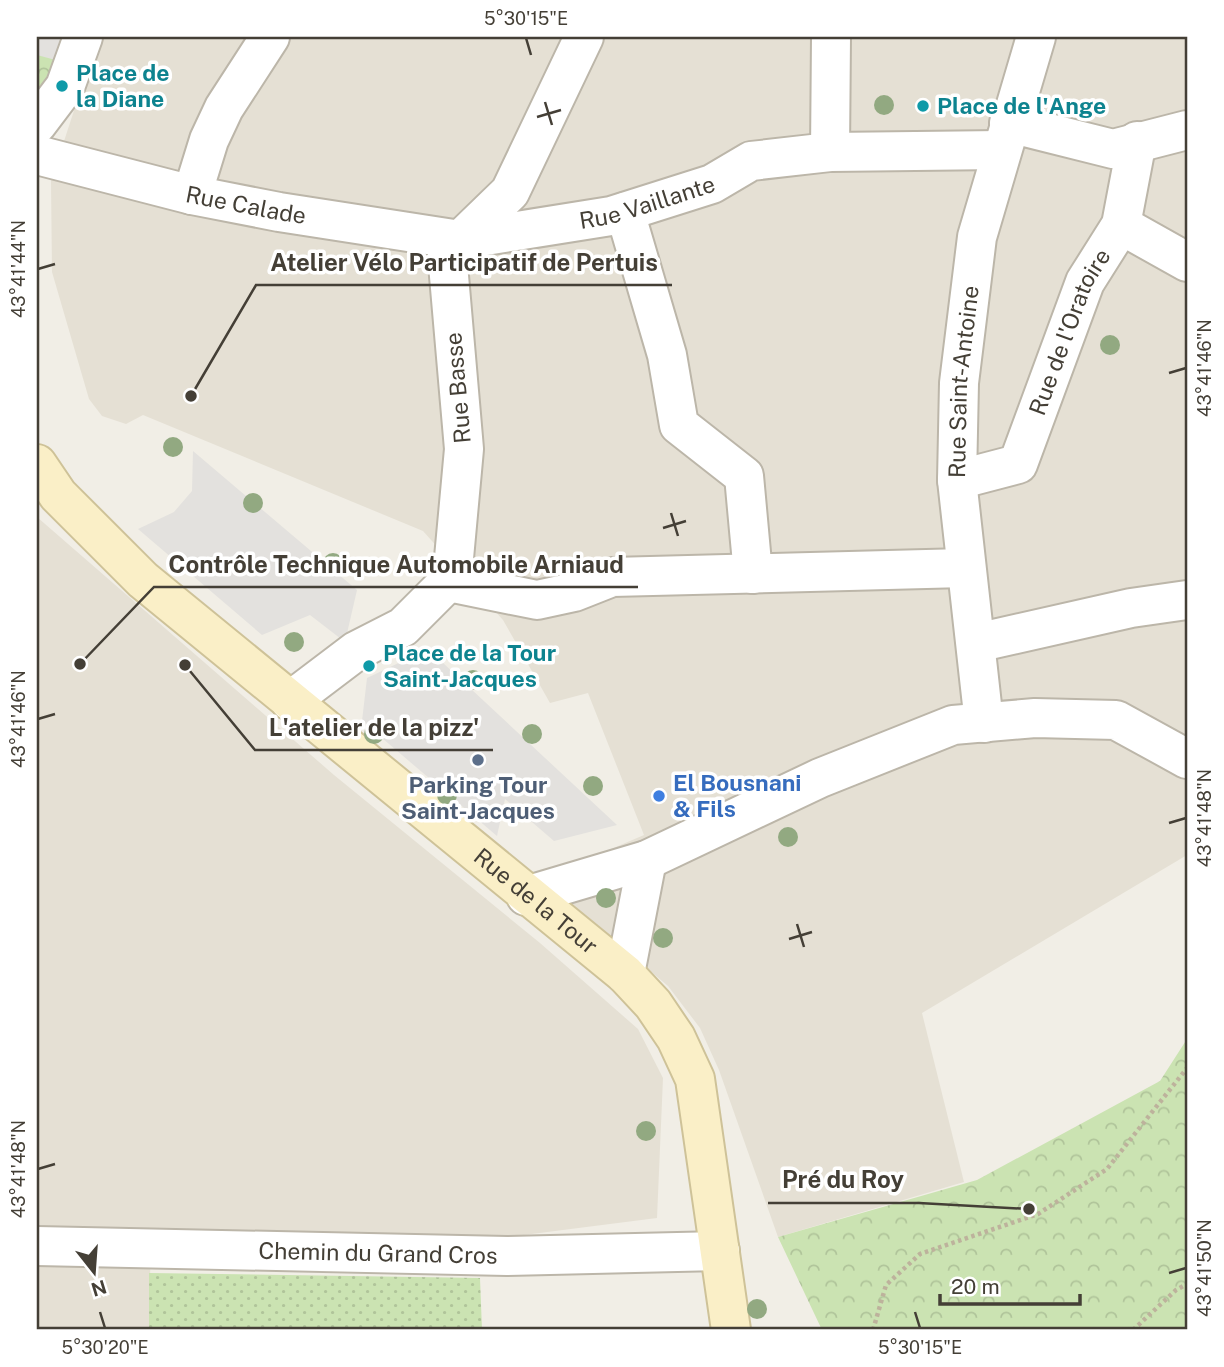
<svg xmlns="http://www.w3.org/2000/svg" width="1224" height="1367" font-family="'Public Sans',sans-serif">
<style>
.residential{fill:#e5e0d4}
.grass{fill:url(#grass-dots)}
.park{fill:url(#park-crowns)}
.parking{fill:#e3e1de}
.lines{fill:none;stroke-linecap:round;stroke-linejoin:round}
.street-casing{stroke:#bcb6a9;stroke-width:42}
.secondary-casing{stroke:#cec298;stroke-width:42}
.path{stroke:#bdb29c;stroke-width:4.5;stroke-dasharray:3.5 3.5;stroke-linecap:butt}
.street{stroke:#fff;stroke-width:38}
.secondary{stroke:#faefc7;stroke-width:38}
.tree{fill:#92a981}
.ticks{fill:none;stroke:#443f36;stroke-width:2.5}
.culture-dot{fill:#0f9aa8;stroke:#fff;stroke-width:2.5}
.service-dot{fill:#5c6f8a;stroke:#fff;stroke-width:2.5}
.shop-dot{fill:#3f7fe0;stroke:#fff;stroke-width:2.5}
.labels{text-anchor:middle;stroke-width:7;stroke-linejoin:round;paint-order:stroke}
.culture-label{font-size:23px;font-weight:bold;fill:#0d838f;stroke:#fff;text-anchor:start}
.street-label{font-size:23px;fill:#443f36;stroke:#fff}
.shop-label{font-size:23px;font-weight:bold;fill:#366cbe;stroke:#fff;text-anchor:start}
.service-label{font-size:23px;font-weight:bold;fill:#4e5e75;stroke:#fff}
.leader{fill:none;stroke:#443f36;stroke-width:2.5}
.callout-dot{fill:#443f36;stroke:#fff;stroke-width:2.5}
.callout-label{font-size:24px;text-anchor:middle;font-weight:bold;fill:#443f36;stroke:#fff;stroke-width:7;stroke-linejoin:round;paint-order:stroke}
.neatline{fill:none;stroke:#443f36;stroke-width:2.5}
.ticks-label{font-size:18px;text-anchor:middle;fill:#443f36}
</style>
<defs>
<pattern id="grass-dots" width="8" height="8" patternUnits="userSpaceOnUse" patternTransform="scale(1.75)"><rect width="8" height="8" fill="#cbe3b2"/><path d="M2 2h.1M6 6h.1" fill="none" stroke="#b0c49a" stroke-width="1.8" stroke-linecap="round"/></pattern>
<pattern id="park-crowns" width="20" height="18" patternUnits="userSpaceOnUse" patternTransform="scale(1.75)"><rect width="20" height="18" fill="#cbe3b2"/><path d="M2 6a3 3 0 1 1 6 0M12 15a3 3 0 1 1 6 0" fill="none" stroke="#b0c49a"/></pattern>
</defs>
<rect width="100%" height="100%" fill="#f1eee6"/>
<path class="residential" d="M98,37H1187V855L922,1013L964,1182L778,1237L719,1070L700,1028L668,986L541,879L644,835L588,693L550,703L503,620L423,531L143,415L126,424L102,416L89,399L52,272L51,181Z
M37,517L334,775L540,943L638,1029L663,1078L657,1218L508,1237L151,1231L149,1330H37Z"/>
<path class="grass" d="M149,1273L480,1278L482,1330H149Z"/>
<path class="park" d="M37,37H71L53,89L37,92Z
M1187,1039V1330H822L778,1237L977,1180L1160,1081Z"/>
<path class="parking" d="M37,37H71L63,62L37,55Z
M193,451L357,590L345,642L310,615L262,635L138,529L174,512L192,491Z
M428,649L617,825L554,841L505,799L497,836L362,721L367,678Z"/>
<g class="lines">
<g class="street-casing">
<g id="street">
<path d="M1009,123L1113,149L1187,130"/>
<path d="M37,124L65,87L83,37"/>
<path d="M830,152L831,37"/>
<path id="s1" d="M37,155L192,195L279,212L460,240L611,216L712,184L751,161L830,152L1001,150"/>
<path d="M192,195L209,140L224,108L270,37"/>
<path d="M625,212L667,355L679,425L744,476L753,574"/>
<path d="M1121,225L1187,262"/>
<path id="s2" d="M957,480L1018,464L1085,282L1121,225L1137,141"/>
<path d="M448,582L537,600L574,592L612,577L965,568"/>
<path d="M976,643L1131,608L1187,600"/>
<path d="M290,701L356,651L403,627L448,582L454,558L464,449L447,253L510,192L584,37"/>
<path id="s3" d="M984,723L957,480L959,383L977,237L1036,37"/>
<path d="M526,896L647,860L820,778L953,725L1035,718L1116,720L1187,759"/>
<path d="M625,974L647,860"/>
<path id="s4" d="M37,1246L507,1256L720,1251"/>
</g>
</g>
<g class="secondary-casing">
<g id="secondary">
<path id="s5" d="M37,464L58,495L143,580L625,974L653,1004L676,1038L695,1079L731,1330"/>
</g>
</g>
<path class="path" d="M873,1330L886,1285L920,1254L1038,1214L1107,1169L1187,1068
M1133,1330L1176,1290L1187,1284"/>
<use href="#street" class="street"/>
<use href="#secondary" class="secondary"/>
</g>
<g class="tree">
<circle cx="884" cy="105" r="10"/>
<circle cx="1110" cy="345" r="10"/>
<circle cx="173" cy="447" r="10"/>
<circle cx="253" cy="503" r="10"/>
<circle cx="333" cy="563" r="10"/>
<circle cx="294" cy="642" r="10"/>
<circle cx="473" cy="680" r="10"/>
<circle cx="374" cy="734" r="10"/>
<circle cx="532" cy="734" r="10"/>
<circle cx="593" cy="786" r="10"/>
<circle cx="447" cy="795" r="10"/>
<circle cx="788" cy="837" r="10"/>
<circle cx="606" cy="898" r="10"/>
<circle cx="663" cy="938" r="10"/>
<circle cx="646" cy="1131" r="10"/>
<circle cx="757" cy="1309" r="10"/>
</g>
<path class="ticks" d="M526,38L531,55M545,102L552,125M537,117L561,110M38,269L55,264M1169,373L1186,368M671,513L678,536M663,528L686,521M38,719L55,714M1169,823L1186,818M797,924L804,947M789,939L812,932M38,1169L55,1164M1169,1273L1186,1268M100,1312L105,1328M915,1312L920,1328"/>
<g class="culture-dot">
<circle cx="62" cy="86" r="7"/>
<circle cx="923" cy="106" r="7"/>
<circle cx="369" cy="666" r="7"/>
</g>
<circle class="service-dot" cx="478" cy="760" r="7"/>
<circle class="shop-dot" cx="659" cy="796" r="7"/>
<g class="labels">
<g class="culture-label">
<text x="76" y="81">Place de<tspan x="76" dy="26">la Diane</tspan></text>
<text x="937" y="114">Place de l'Ange</text>
<text x="383" y="661">Place de la Tour<tspan x="383" dy="26">Saint-Jacques</tspan></text>
</g>
<g class="street-label">
<text dy="8" stroke="none"><textPath href="#s1" startOffset="623">Rue Vaillante</textPath></text>
<text dy="8" stroke="none"><textPath href="#s1" startOffset="215">Rue Calade</textPath></text>
<text dy="8" stroke="none"><textPath href="#s2" startOffset="205">Rue de l'Oratoire</textPath></text>
<text dy="8" stroke="none"><textPath href="#s3" startOffset="343">Rue Saint-Antoine</textPath></text>
<text transform="translate(458 388) rotate(-95)" y="8">Rue Basse</text>
<text dy="8" stroke="none"><textPath href="#s5" startOffset="665">Rue de la Tour</textPath></text>
<text dy="8" stroke="none"><textPath href="#s4" startOffset="341">Chemin du Grand Cros</textPath></text>
</g>
<g class="shop-label">
<text x="673" y="791">El Bousnani<tspan x="673" dy="26">&amp; Fils</tspan></text>
</g>
<g class="service-label">
<text x="478" y="793">Parking Tour<tspan x="478" dy="26">Saint-Jacques</tspan></text>
</g>
</g>
<path class="leader" d="M191 396L256 285H672M80 664L154 587H638M185 665L255 750H493M1029 1209L919 1203H768"/>
<g class="callout-dot">
<circle cx="191" cy="396" r="7"/>
<circle cx="80" cy="664" r="7"/>
<circle cx="185" cy="665" r="7"/>
<circle cx="1029" cy="1209" r="7"/>
</g>
<g class="callout-label">
<text x="464" y="271">Atelier Vélo Participatif de Pertuis</text>
<text x="396" y="573">Contrôle Technique Automobile Arniaud</text>
<text x="374" y="736">L'atelier de la pizz'</text>
<text x="843" y="1188">Pré du Roy</text>
</g>
<rect width="1224" height="1367" fill="none" stroke="#ffffff" stroke-width="77"/>
<g transform="translate(94 1272) rotate(163)" stroke="#ffffff" stroke-width="5" paint-order="stroke">
<path d="M0-5L12 26L0 18L-12 26Z" fill="#443f36"/>
<text y="-10" font-size="19" font-weight="bold" text-anchor="middle" fill="#443f36">N</text>
</g>
<path d="M940 1294v10h140v-10" fill="none" stroke="#443f36" stroke-width="3.5"/>
<text x="951" y="1294" font-size="21" fill="#443f36" stroke="#ffffff" stroke-width="5" paint-order="stroke">20 m</text>
<rect x="38" y="38" width="1148" height="1290" class="neatline"/>
<g class="ticks-label">
<text x="526" y="25">5°30'15"E</text>
<text transform="translate(19 269) rotate(-90)" y="6">43°41'44"N</text>
<text transform="translate(1205 368) rotate(-90)" y="6">43°41'46"N</text>
<text transform="translate(19 719) rotate(-90)" y="6">43°41'46"N</text>
<text transform="translate(1205 818) rotate(-90)" y="6">43°41'48"N</text>
<text transform="translate(19 1169) rotate(-90)" y="6">43°41'48"N</text>
<text transform="translate(1205 1268) rotate(-90)" y="6">43°41'50"N</text>
<text x="105" y="1354">5°30'20"E</text>
<text x="920" y="1354">5°30'15"E</text>
</g>
</svg>
